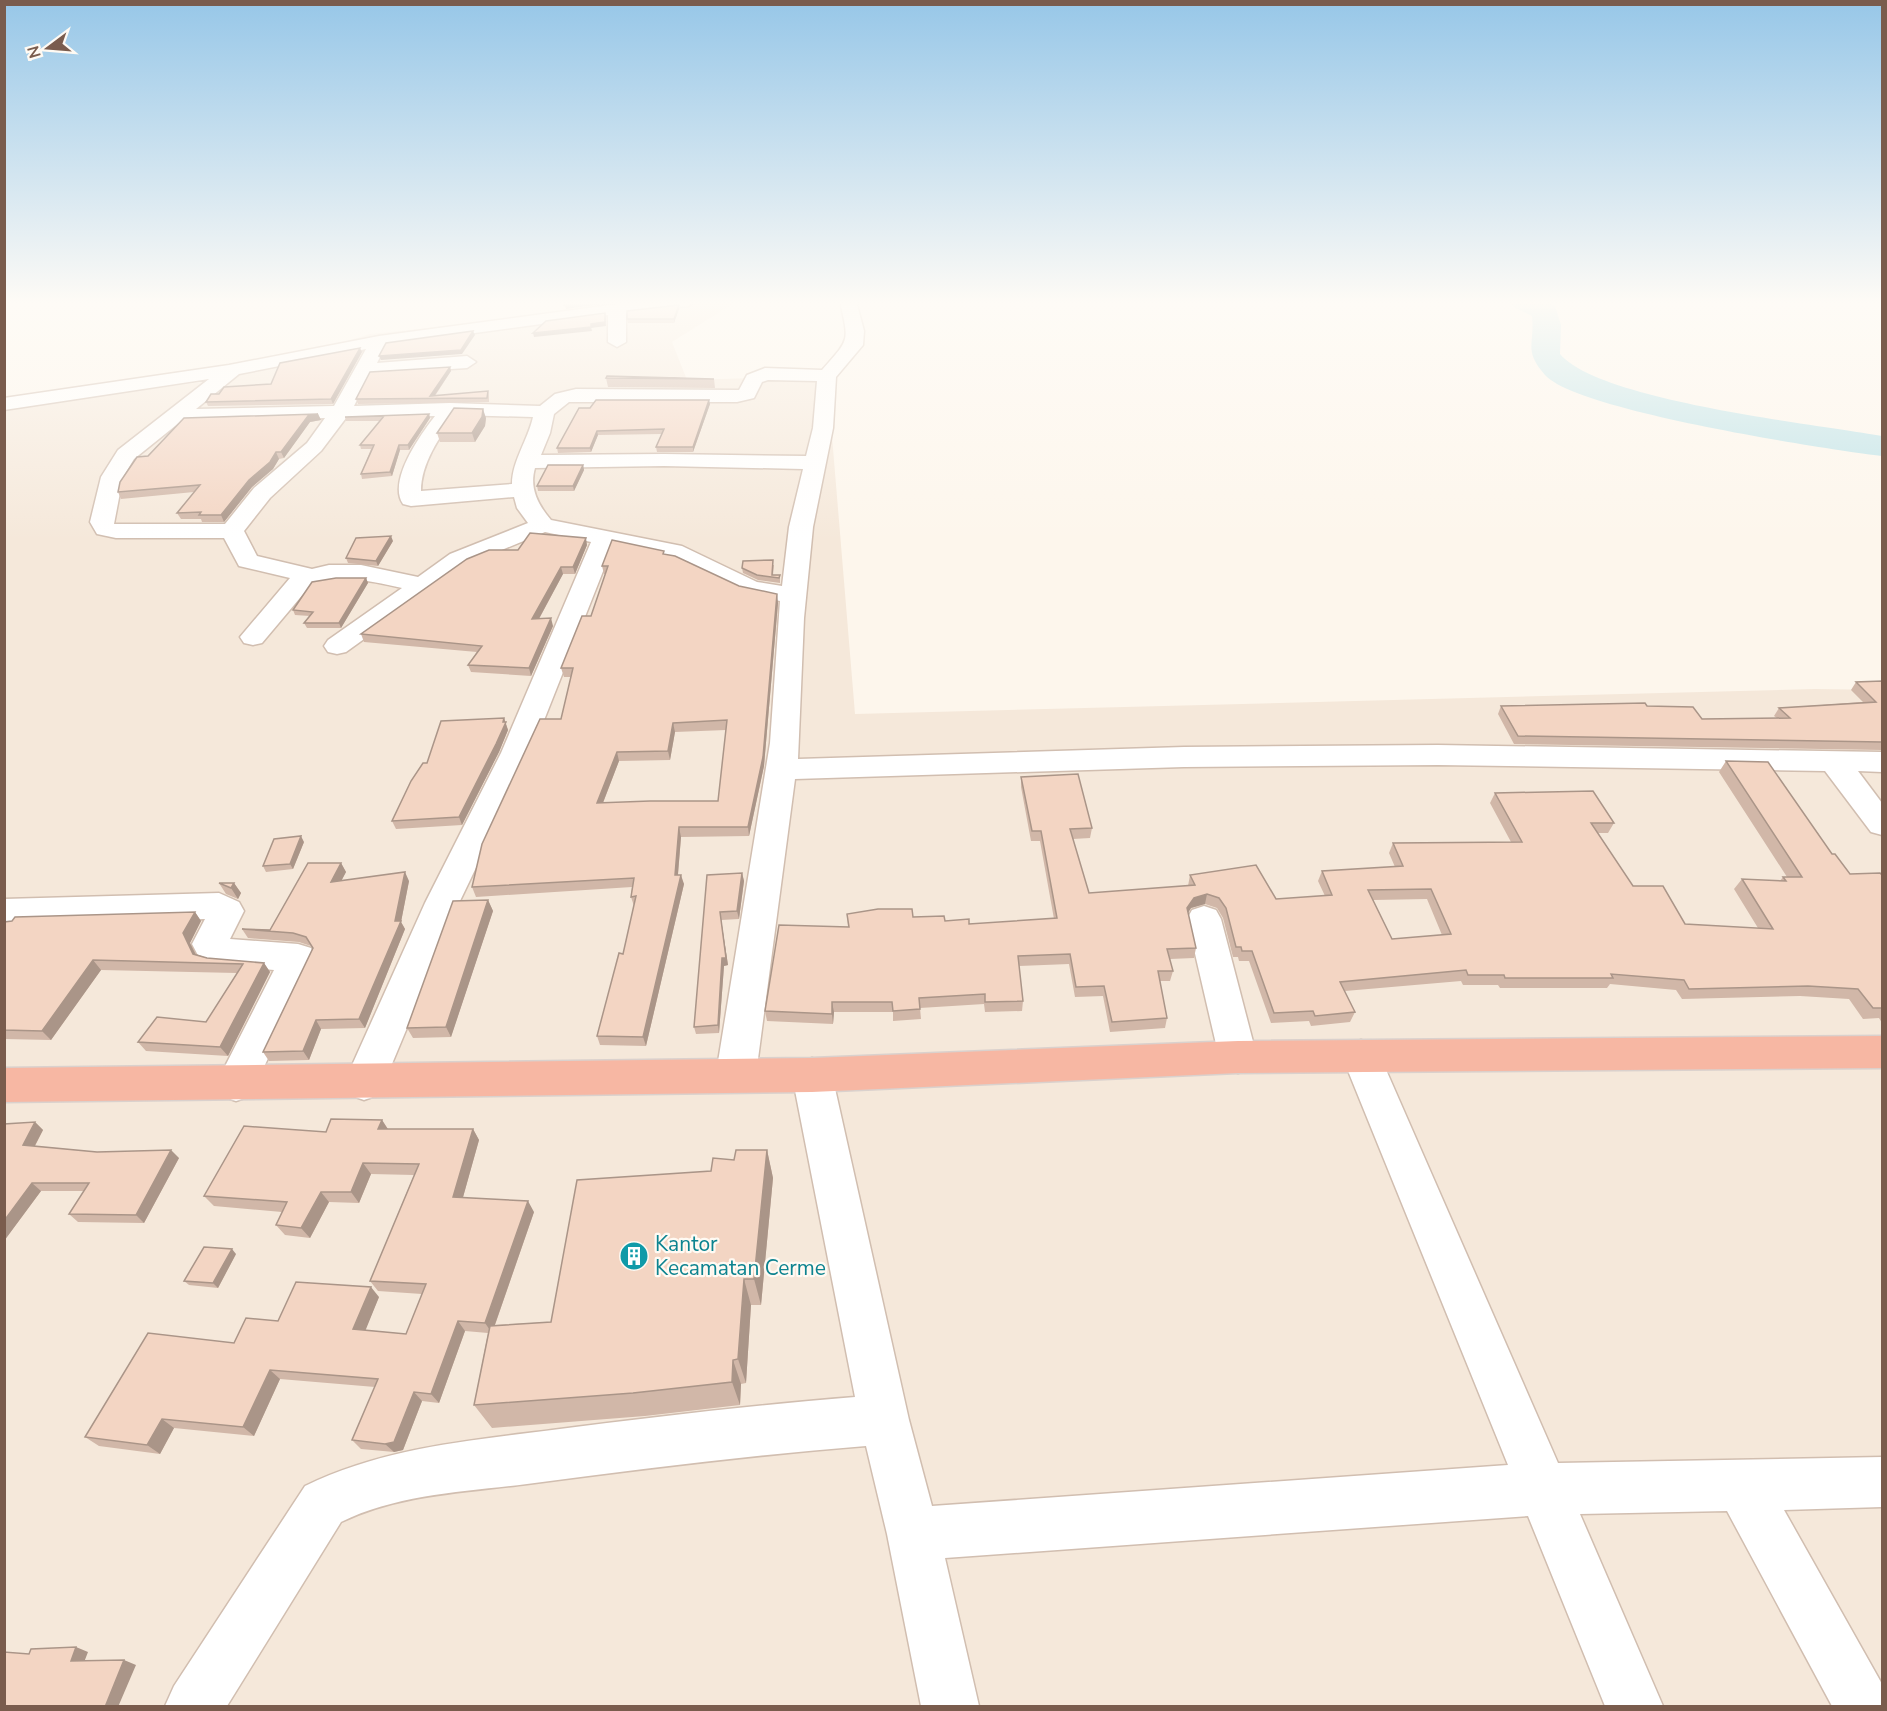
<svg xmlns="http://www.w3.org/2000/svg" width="1887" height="1711" font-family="'Nunito Sans',sans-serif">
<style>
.residential{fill:#f5e8da}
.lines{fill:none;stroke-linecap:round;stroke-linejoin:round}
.river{fill:#bfe3e8;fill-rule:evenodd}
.street-casing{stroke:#d1beb0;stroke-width:3}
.highway-casing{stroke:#dad1cd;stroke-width:3}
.street{fill:#fff;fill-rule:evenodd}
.highway{fill:#f7b7a3;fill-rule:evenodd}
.wall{fill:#d1b7a8;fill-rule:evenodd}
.shaded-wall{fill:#aa9588}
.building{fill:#f3d5c3;stroke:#aa9588;stroke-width:1.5;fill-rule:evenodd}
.labels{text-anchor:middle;stroke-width:4.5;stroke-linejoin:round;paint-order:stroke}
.near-culture-label{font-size:21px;fill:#0d838f;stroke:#fffaf3;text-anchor:start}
</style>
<rect width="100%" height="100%" fill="#fdf6ec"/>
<path class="residential" d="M635,301H737L672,342L687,380L827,376L855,714L1815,689L1882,690V1706H5L4,409L224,379L370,334L558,315Z"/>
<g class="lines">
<path class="river" d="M1510,301H1545L1555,306L1561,325L1560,354C1599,401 1815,424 1882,436V456C1825,449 1577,411 1545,375C1523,350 1535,345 1532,316L1514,307Z"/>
<g class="street-casing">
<path id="street" d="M640,301H696L688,306L626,313V342L617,347L608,342V315L386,345L377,363L467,356L476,362L467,368L370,374L354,406L450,403L540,406L555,394L576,389L739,390L747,375L765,368L822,370C850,338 849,343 840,301H856L864,331L863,345L836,377L833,428L813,527L804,618L798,759L1184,747L1438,745L1882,752V772L1858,771L1882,803V835L1871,832L1825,771L1438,765L1184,767L795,779L756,1074L750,1086L736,1091L722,1086L716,1074L770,743L780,601L741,593L666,557L613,546L531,753L459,903L384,1083L378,1095L364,1100L350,1095L344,1083L425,903L501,753L591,542L545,532L468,564L346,652L337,654L328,652L324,646L328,640L402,588C372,581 340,574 310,586L262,643L253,645L244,643L240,637L290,578L239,566L224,538H116L97,534L90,522L101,477L118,450L209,379L4,410V398L229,365L379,336ZM366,349L334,406L196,409L239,374ZM768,380L817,381L813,428L806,456L664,454L541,455L550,433L554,414L569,402H737L754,398L762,382ZM456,415L533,417C528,440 512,461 512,484L421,491C421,464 439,437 456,415ZM435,416C421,434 387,481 403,504L411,506L514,497L517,508L528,523L450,554L418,577L361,565H329L312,569L257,556L244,531L270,498L321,451L346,418ZM325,418L307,443L254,488L225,524H114L123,477L134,459L180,422ZM664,466L803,469L789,527L782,586L757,582L682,546L551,520C538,505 529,488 535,468Z
M219,893L239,902L244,911L230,939L298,944L311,948L316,958L250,1096L236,1101L222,1096L216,1084L274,970L214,965L201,961L192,944L205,919L4,925V899Z
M1204,906L1216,910L1221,919L1257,1057L1252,1068L1238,1073L1224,1068L1219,1057L1187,919L1192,910Z
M1361,1040L1375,1045L1380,1056L1558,1463L1882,1457V1507L1784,1510L1882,1684V1706H1832L1727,1511L1580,1514L1663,1706H1605L1528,1516L945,1558L979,1706H921L887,1534L866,1446C752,1455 640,1469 527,1484C465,1492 398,1494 341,1522L227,1706H165L174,1686L305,1486C383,1448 466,1441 552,1430C652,1417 754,1405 855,1397L792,1075L798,1063L812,1058L826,1063L832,1075L909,1420L932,1506L1508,1465L1342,1056L1347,1045Z"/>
</g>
<g class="highway-casing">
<path id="highway" d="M1882,1036V1068L1238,1073L812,1092L4,1102V1068L812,1058L1238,1041Z"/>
</g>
<use href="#street" class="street"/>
<use href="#highway" class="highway"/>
</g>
<path class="wall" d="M679,309L674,323H628L627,319Z
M362,352L333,404L208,406L206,402L219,394L271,384Z
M450,367L451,371L435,396L488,391L489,396V402L358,404L356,399Z
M606,378L714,379L715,388L608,387Z
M710,404L693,452H657L656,447L662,434L598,435L591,452L558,453L557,448L590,408Z
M318,414L321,420L310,422L284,458L279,459L273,469L252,487L224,522H202L201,519H181L177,513L194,492L121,499L118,492L148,456Z
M429,414L430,418L409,450H400L392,476L362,479L361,474L371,449H361L360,445L380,421H346L345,417Z
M486,418L485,426L475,442H440L437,433Z
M583,465L584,470L574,491H538L537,486Z
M393,541L378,566L348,563L346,558Z
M587,545L575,574H563L539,619L553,626L531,676L471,672L468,665L477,652L364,642L361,634L518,550Z
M664,555L778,603L764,766L749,836L681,837L678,875L684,884L646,1046L600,1045L597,1036L623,954L634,906L631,897L632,887L476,897L472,887L561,719L571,677H564L561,668L591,616L605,574H604L602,566ZM726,730L718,801L603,803L619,761L670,760L675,732Z
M774,565L773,575H780V583L758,580L743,573L742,568Z
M366,578L368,583L341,628H307L304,623L310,616L295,615L293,610Z
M1882,681V750L1514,744L1498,714L1501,706H1647L1702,719L1777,718L1774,716L1779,708L1863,702L1851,690L1856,682Z
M504,718L508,730L499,752L462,825L396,829L392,821Z
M1726,761L1832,854L1850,874L1882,875V1023L1879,1018L1863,1019L1849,999L1800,996L1682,999L1676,990L1610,984L1607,988H1500L1498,985H1463L1461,981L1345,991L1355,1012L1350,1022L1311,1026L1309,1021L1271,1023L1249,961H1239L1238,957H1233L1223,918L1217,908L1205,904L1191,908L1188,912L1196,948L1194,958L1170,959L1173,971L1170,981H1160L1167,1018L1165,1028L1110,1032L1103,996L1075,997L1069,964L1019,966L1023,1001L1022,1011L985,1012L984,1004L920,1008L921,1019L893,1021V1012H834L833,1024L767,1021L765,1011L848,927L847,914L913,917L969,924L1054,919L1040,841H1031L1021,787V777L1092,828L1090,838L1073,839L1089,893L1188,886L1190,875L1276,899L1325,896L1318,881L1322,871L1395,867L1389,853L1393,843L1511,842L1490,803L1495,793L1614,823L1608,833H1598L1633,886L1685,924L1758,928L1734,889L1742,879L1780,881L1783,877H1787L1719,772ZM1427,899L1442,935L1392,939L1373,900Z
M304,842L293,869L266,872L263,866Z
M341,863L346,872L341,881H409L401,922L405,929L365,1028L321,1029L309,1060L269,1061L263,1052L313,948L311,946L299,942L248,938L242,929L270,930Z
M742,873L744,881L739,919L721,920L728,965L724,966L719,1033L696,1034L694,1027L707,875Z
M219,883H234L241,893L238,899L226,894Z
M488,900L493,911L451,1037L413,1038L407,1028Z
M195,912L201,921L190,943L196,954L207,958L264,963L270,972L228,1056L146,1051L138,1042L206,1022L237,973L101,970L51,1040L4,1039V922Z
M382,1120L388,1129H473L479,1140L463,1197L534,1212L495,1325L551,1322L711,1171L734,1160L767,1150L773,1178L761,1305H751L746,1383L741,1384L740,1405L645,1416L492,1428L474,1405L488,1333L465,1331L439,1403L422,1401L403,1450L394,1452L361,1449L352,1440L375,1387L280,1379L254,1436L174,1428L160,1454L99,1446L85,1437L234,1343L278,1321L379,1297L365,1330L406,1334L422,1294L378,1291L370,1281L414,1175L371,1174L359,1203L329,1202L310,1238L285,1235L276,1225L282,1212L214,1206L204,1196L326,1132Z
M35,1122L43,1130L35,1146L97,1152L179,1158L144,1223L78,1222L69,1214L84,1191H41L4,1241Z
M236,1254L218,1288L189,1285L184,1281Z"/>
<path class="shaded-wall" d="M591,301H622L566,309L565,305Z
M679,305V309L674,323V319Z
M605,313L606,326L591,328V324Z
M591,327L592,331L534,337L533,333Z
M473,331L475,335L462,354L381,360L379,356Z
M360,348L362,352L333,404L331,399Z
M450,367L451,371L433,398L430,396Z
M709,400L710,404L693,452V447Z
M483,409L486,418L485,426L475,442L472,433Z
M318,414L321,420L310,422L284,458L281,452L308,416Z
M429,414L430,418L409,450L408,445Z
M597,431L598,435L591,452L590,448Z
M399,445L400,450L392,476L390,472Z
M276,452L279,459L273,469L252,487L224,522L221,515L249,480Z
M583,465L584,470L574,491L573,486Z
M391,536L393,541L378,566L376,561Z
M586,538L587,545L575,574L573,567Z
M561,567L563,574L535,626L532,619Z
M366,578L368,583L341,628L339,623Z
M777,594L778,603L764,766L749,836L748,827Z
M551,618L553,626L531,676L529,668Z
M504,718L508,730L499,752L462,825L459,817Z
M673,723L675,732L670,760L668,751Z
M617,752L619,761L599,813L597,803Z
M679,827L681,837L677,885L675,875Z
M301,836L304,842L293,869L290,864Z
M341,863L346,872L336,891L331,882Z
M405,872L409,881L401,922L405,929L365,1028L359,1019L395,921Z
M742,873L744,881L739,919L737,911Z
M681,875L684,884L646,1046L643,1037Z
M234,883L241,893L238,899L231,888Z
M1207,894L1205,904L1191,908L1185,918L1187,908L1194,898Z
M488,900L493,911L451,1037L446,1027Z
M195,912L201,921L190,943L200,963L193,954L183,933Z
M720,912L728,965L724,966L719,1033L718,1025Z
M93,960L101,970L51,1040L42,1031Z
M264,963L270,972L228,1056L220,1047Z
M832,1002L834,1012L833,1024L832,1014Z
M316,1020L321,1029L309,1060L303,1051Z
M382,1120L389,1131L378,1129Z
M35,1122L43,1130L31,1153L23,1145Z
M473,1129L479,1140L460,1208L453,1197Z
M171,1150L179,1158L144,1223L136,1215Z
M767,1150L773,1178L761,1305L754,1279Z
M363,1163L371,1174L359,1203L351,1192Z
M32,1183L41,1191L4,1241V1221Z
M321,1192L329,1202L310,1238L301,1228Z
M528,1201L534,1212L492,1333L485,1323Z
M232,1249L236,1254L218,1288L213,1283Z
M744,1279L751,1305L746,1383L738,1359Z
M371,1287L379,1297L362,1339L353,1329Z
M458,1321L465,1331L439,1403L431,1394Z
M733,1360L741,1384L740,1405L732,1382Z
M270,1370L280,1379L254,1436L243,1427Z
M414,1392L422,1401L403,1450L394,1452L385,1444Z
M162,1419L174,1428L160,1454L147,1445Z
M76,1647L88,1652L83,1665L71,1661Z
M124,1660L136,1665L118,1707H105Z"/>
<path class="building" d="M569,301H591L565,305Z
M679,305L674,319H627V311Z
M605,313V322L591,324V327L533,333L546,321Z
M473,331L461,350L379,356L386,343Z
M360,348L331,399L206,402L211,394H219L224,387L271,384L280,363Z
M450,367L430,396L488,391L487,398L356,399L370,372Z
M607,376L714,379L606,378Z
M596,400H709L693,447H656L664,429L597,431L590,448H557L579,408H590Z
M454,408L483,409L482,417L472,433H437Z
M318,414L308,416L281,452H276L270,462L249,480L221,515H199L201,512L177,513L200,485L118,492L120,482L137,457L148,456L184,418Z
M429,414L408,445H399L390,472L361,474L374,445H360L384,416L345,417Z
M548,465H583L573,486H537Z
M530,533L586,538L573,567H561L532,619L551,618L529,668L468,665L482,646L361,634L467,559L489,550H518Z
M391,536L376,561L346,558L356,538Z
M612,540L664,551L663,554L675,556L739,586L777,594L763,757L748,827H679L675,875H681L643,1037L597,1036L619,953L623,954L636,896L631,897L634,878L472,887L482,844L540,719H561L573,668H561L582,616H591L608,566H602ZM727,720L718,801H650L597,803L617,752L668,751L673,723Z
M773,560L772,575H780L779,578L757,575L742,568L743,561Z
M336,578H366L339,623H304L313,612L293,610L312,582Z
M1882,681V742L1518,736L1501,706L1645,703L1647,706L1693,707L1702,719L1790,718L1779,708L1876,702L1856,682Z
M504,718L503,722H506L496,744L459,817L392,821L411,781L423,763H427L441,721Z
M1726,761L1768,762L1832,854H1835L1850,874L1880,873L1882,875V1008H1873L1858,989L1808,986L1689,989L1684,980L1611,974L1613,978H1505L1504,975H1468L1466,970L1340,982L1355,1012L1315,1016L1313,1011L1274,1013L1252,951H1242L1241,947H1236L1226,908L1219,898L1207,894L1194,898L1187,908L1196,948L1167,949L1173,971H1158L1167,1018L1112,1022L1104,986L1076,987L1070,954L1018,956L1023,1001L985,1002V994L919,998L920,1009L893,1011L892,1002H832V1014L765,1011L779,925L849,927L847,914L878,909H912L913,917L944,916L945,921L969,919V924L1057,918L1041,831H1032L1021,777L1078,774L1092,828L1070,829L1089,893L1195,885L1190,875L1256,865L1276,899L1332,895L1322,871L1403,866L1393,843L1522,842L1495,793L1593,791L1614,823H1591L1633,886H1663L1685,924L1773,929L1742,879L1786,881L1783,877H1802ZM1431,889L1451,934L1392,939L1368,890Z
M301,836L290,864L263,866L274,839Z
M308,863H341L331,882L405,872L395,921H401L359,1019L316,1020L303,1051L263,1052L313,948L306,937L293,933L242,929L270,930Z
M742,873L737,911L720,912L726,958H722L718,1025L694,1027L707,875Z
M219,883H234L231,888Z
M488,900L446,1027L407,1028L453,901Z
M195,912L183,933L193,954L207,958L264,963L220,1047L138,1042L157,1017L206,1022L243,964L93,960L42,1031L4,1030V922L12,921L15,917Z
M331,1119L382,1120L378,1129H473L453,1197L528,1201L485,1323L458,1321L431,1394L414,1392L394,1442L385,1444L352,1440L378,1379L270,1370L243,1427L162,1419L147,1445L85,1437L148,1333L234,1343L246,1318L278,1321L296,1282L371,1287L353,1329L406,1334L426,1284L370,1281L419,1164L363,1163L351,1192H321L301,1228L276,1225L287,1202L204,1196L244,1126L326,1132Z
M35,1122L23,1145L97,1152L171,1150L136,1215L69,1214L89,1183H32L4,1221V1124Z
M736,1150H767L754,1279H744L738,1359L733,1360L732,1382L633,1393L474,1405L490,1326L551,1322L577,1180L711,1171L713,1158L734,1160Z
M204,1247L232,1249L213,1283L184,1281Z
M76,1647L71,1661L124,1660L105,1707H4V1652L29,1654L31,1649Z"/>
<linearGradient id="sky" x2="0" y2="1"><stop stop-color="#97c7e8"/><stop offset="0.56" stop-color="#fefbf6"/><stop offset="1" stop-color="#fefbf6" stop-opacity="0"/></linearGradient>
<rect width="1887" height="541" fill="url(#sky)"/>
<defs>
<g id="building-disc" transform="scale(1.5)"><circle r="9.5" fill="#0f9aa8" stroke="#fffaf3"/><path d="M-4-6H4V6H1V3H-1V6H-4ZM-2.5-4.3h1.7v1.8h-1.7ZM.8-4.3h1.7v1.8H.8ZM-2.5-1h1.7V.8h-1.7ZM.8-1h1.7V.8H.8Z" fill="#fff"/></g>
</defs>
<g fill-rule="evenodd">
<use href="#building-disc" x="634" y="1256"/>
</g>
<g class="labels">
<g class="near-culture-label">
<text x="655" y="1251">Kantor<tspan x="655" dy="24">Kecamatan Cerme</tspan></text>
</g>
</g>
<rect width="1887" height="1711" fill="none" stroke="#7a5c4d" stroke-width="12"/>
<g transform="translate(48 48) rotate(254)" stroke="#fffaf3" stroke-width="4.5" paint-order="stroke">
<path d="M0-4.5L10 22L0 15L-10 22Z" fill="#7a5c4d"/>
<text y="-9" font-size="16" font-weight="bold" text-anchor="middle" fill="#7a5c4d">N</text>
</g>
</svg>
